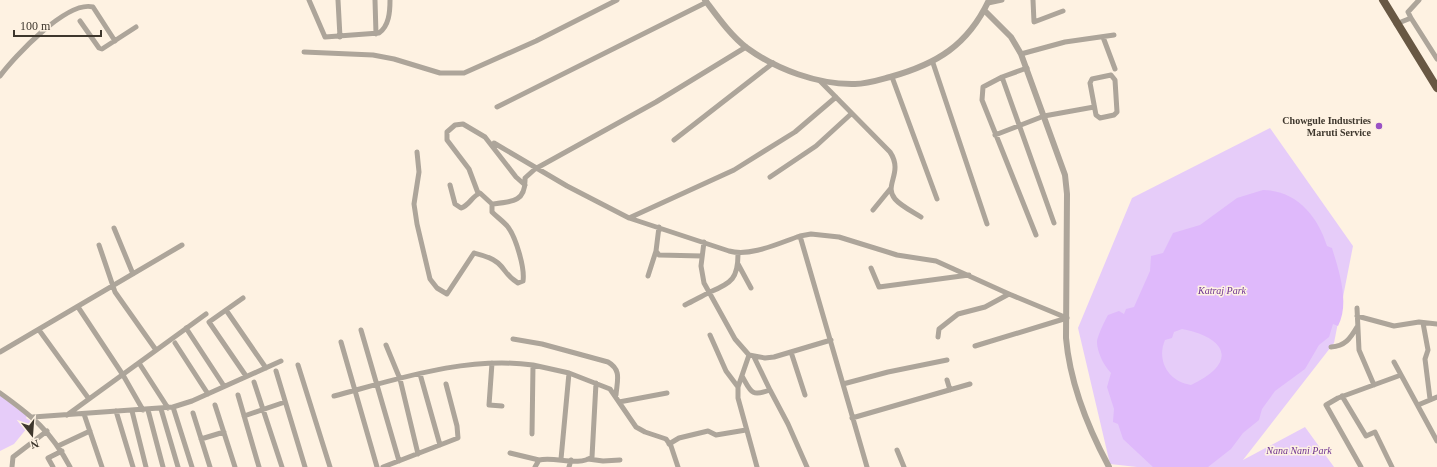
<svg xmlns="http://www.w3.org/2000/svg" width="1437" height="467" font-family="'Times New Roman',serif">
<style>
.green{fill:#e6ccf9}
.water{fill:#dfb9fb;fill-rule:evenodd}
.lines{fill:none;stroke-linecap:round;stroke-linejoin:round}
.minor{stroke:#ada59a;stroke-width:5}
.tertiary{stroke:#ada59a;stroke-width:6}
.trunk{stroke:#685844;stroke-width:8}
.poi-dot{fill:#9a52c5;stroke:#fef2e2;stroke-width:1.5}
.labels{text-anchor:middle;stroke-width:3;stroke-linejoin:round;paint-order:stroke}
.poi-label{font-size:10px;font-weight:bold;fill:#3e372d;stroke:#fef2e2;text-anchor:end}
.park-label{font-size:10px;font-style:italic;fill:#6e3391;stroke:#fef2e2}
</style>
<rect width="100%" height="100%" fill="#fef2e2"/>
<path class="green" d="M1270,128L1353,246L1334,343L1243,460L1305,427L1334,467H1137L1110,464L1078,328L1132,198Z
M0,395L27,416L26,418L32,422L14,444L0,451Z"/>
<path class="water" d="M1263,190C1296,190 1318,216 1327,246L1332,248C1339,271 1350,303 1338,326L1333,324L1329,337L1319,345L1305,369L1275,391L1262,409L1259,420L1243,433L1231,449L1208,467H1153L1123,439L1118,424L1113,422L1114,409L1107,387L1111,373C1104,366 1097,352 1097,342C1097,337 1105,320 1108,315L1119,311L1124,314L1126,309L1134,307L1150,271L1151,256L1163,253L1173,233L1200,225L1237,198ZM1182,329C1229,338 1237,364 1191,385C1169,382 1156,361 1165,340L1172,338L1174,332Z"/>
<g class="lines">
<path class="minor" d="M309,0L325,37L379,33C389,26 390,12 390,0
M338,0L340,37
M375,0L376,34
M1033,0L1034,22L1063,11
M988,3L1002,0
M1411,18L1437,59
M80,21L99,48L102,49L136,27
M1396,24L1411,18L1408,12L1419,0
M1103,37L1115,69
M304,52L373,55L394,59L440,73H464L536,41L617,0
M1021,54L1065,42L1114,35
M933,63L987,224
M1027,68L1002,77L983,87L982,100L1036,235
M1111,75L1115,80L1117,112L1114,115L1100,118L1096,115L1090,83L1092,79Z
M0,76C14,57 67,0 93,7L115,41
M892,77L937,199
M1002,77L1054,223
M820,81L890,152C904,173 883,185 895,199C901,206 913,212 921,217
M497,107L707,2
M995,135L1044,116L1094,107
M674,140L773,63
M494,143L567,186L629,218L729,251C751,257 779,243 800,236L867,467
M417,152L419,172L414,204L417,224L430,279L437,288L447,294L474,253C482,255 491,257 498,263C506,270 506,276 518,283L523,281C525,268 516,238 508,227C504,222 497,217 492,212V204
M770,177L816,146L851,114
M450,185L455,204L461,208C469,206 472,196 480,193L492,204C512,202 526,202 525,178L535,169L656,102L746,47
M478,193L469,169L447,140V132L455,125L463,124L485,137L516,177L525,185
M873,210L891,188
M629,218L734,170L795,132L836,97
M659,227L656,251L659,255L702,256
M114,228L133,274
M800,236L811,234L839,237L897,255L936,261L1009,294
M704,242L701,266L704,283L735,339L749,355L765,358L774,357L831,340
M99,245L115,292L156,350
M738,264L751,288
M871,268L879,287L969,275
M648,276L656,251
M243,298L209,322L246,376
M685,305C693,301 702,296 710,292C732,283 738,278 738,254
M78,307L123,375L143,410
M1357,308L1359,350L1374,385
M226,310L266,368
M1357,316L1394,326L1419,322L1437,324
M1423,323L1428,350L1425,359L1430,399
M186,328L224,386
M39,330L89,399
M361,330L399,461
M710,335L726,371L738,387
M938,337L939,329L958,314L985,307L1009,294L1067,318
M513,339L542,344L608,362C622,370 617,381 616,395
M341,342L377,467
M175,343L208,394
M386,345L400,379L418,454
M975,346L1067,318
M1331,347C1345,346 1350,339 1357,327
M0,352L182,245
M791,352L805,395
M749,355L738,387V398L757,467
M754,357L770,390
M1394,362L1437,441
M139,363L168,408
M492,363L489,405L502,406
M298,365L330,467
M276,371L305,467
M420,374L440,445
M742,376C751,392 751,397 770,390L788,424L807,467
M947,380L950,390
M254,382L282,467
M843,384L888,372L947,360
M0,393C32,416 51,431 70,467
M238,395L259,467
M334,396C398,379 465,356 533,365
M1342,396L1366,436L1375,432L1392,467
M619,402L667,393
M215,405L235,467
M1418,405L1437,397
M173,407L192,467
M161,409L178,467
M148,410L163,467
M116,411L133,467
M132,411L146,467
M193,413L210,467
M84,414L102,467
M67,415L206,314
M244,416L285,402
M33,417L173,407L192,401L281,361
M852,418L970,384
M532,434L533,365L569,373L610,389L636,427L645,432L666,439L671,446L678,467
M201,439L224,432
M669,444L679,438L708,431L716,435L746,430
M58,446L90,431
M897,450L904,467
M510,453L539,460
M561,459L569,373
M588,459L603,461L620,460
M12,467L13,457L47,431
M53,467L48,458L62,451
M383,467L458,438L457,426L446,384
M535,467L539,460C555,456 578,467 592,457L596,383
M569,467L571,460
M1361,467L1326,405L1338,398L1401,375"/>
<path class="tertiary" d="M705,0C717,16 731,36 747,48C776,69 818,85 855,84C867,84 879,80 890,77C937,64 968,45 989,0
M984,10L1011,37L1021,54L1065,175L1067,194L1066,338C1070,384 1087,426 1109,467"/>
<path class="trunk" d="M1383,0L1437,88"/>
</g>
<circle class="poi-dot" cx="1379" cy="126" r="4"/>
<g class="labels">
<g class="poi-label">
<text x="1371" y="124">Chowgule Industries<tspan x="1371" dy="12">Maruti Service</tspan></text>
</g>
<g class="park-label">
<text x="1222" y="294">Katraj Park</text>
<text x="1299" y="454">Nana Nani Park</text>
</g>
</g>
<g transform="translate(32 435) rotate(163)" stroke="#fef2e2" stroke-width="3" paint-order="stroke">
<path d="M0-3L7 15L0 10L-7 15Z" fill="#3e372d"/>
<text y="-6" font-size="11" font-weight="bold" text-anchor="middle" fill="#3e372d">N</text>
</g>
<path d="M14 30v6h87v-6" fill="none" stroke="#3e372d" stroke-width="2"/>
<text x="20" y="30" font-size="12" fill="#3e372d" stroke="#fef2e2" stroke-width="3" paint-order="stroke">100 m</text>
</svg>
